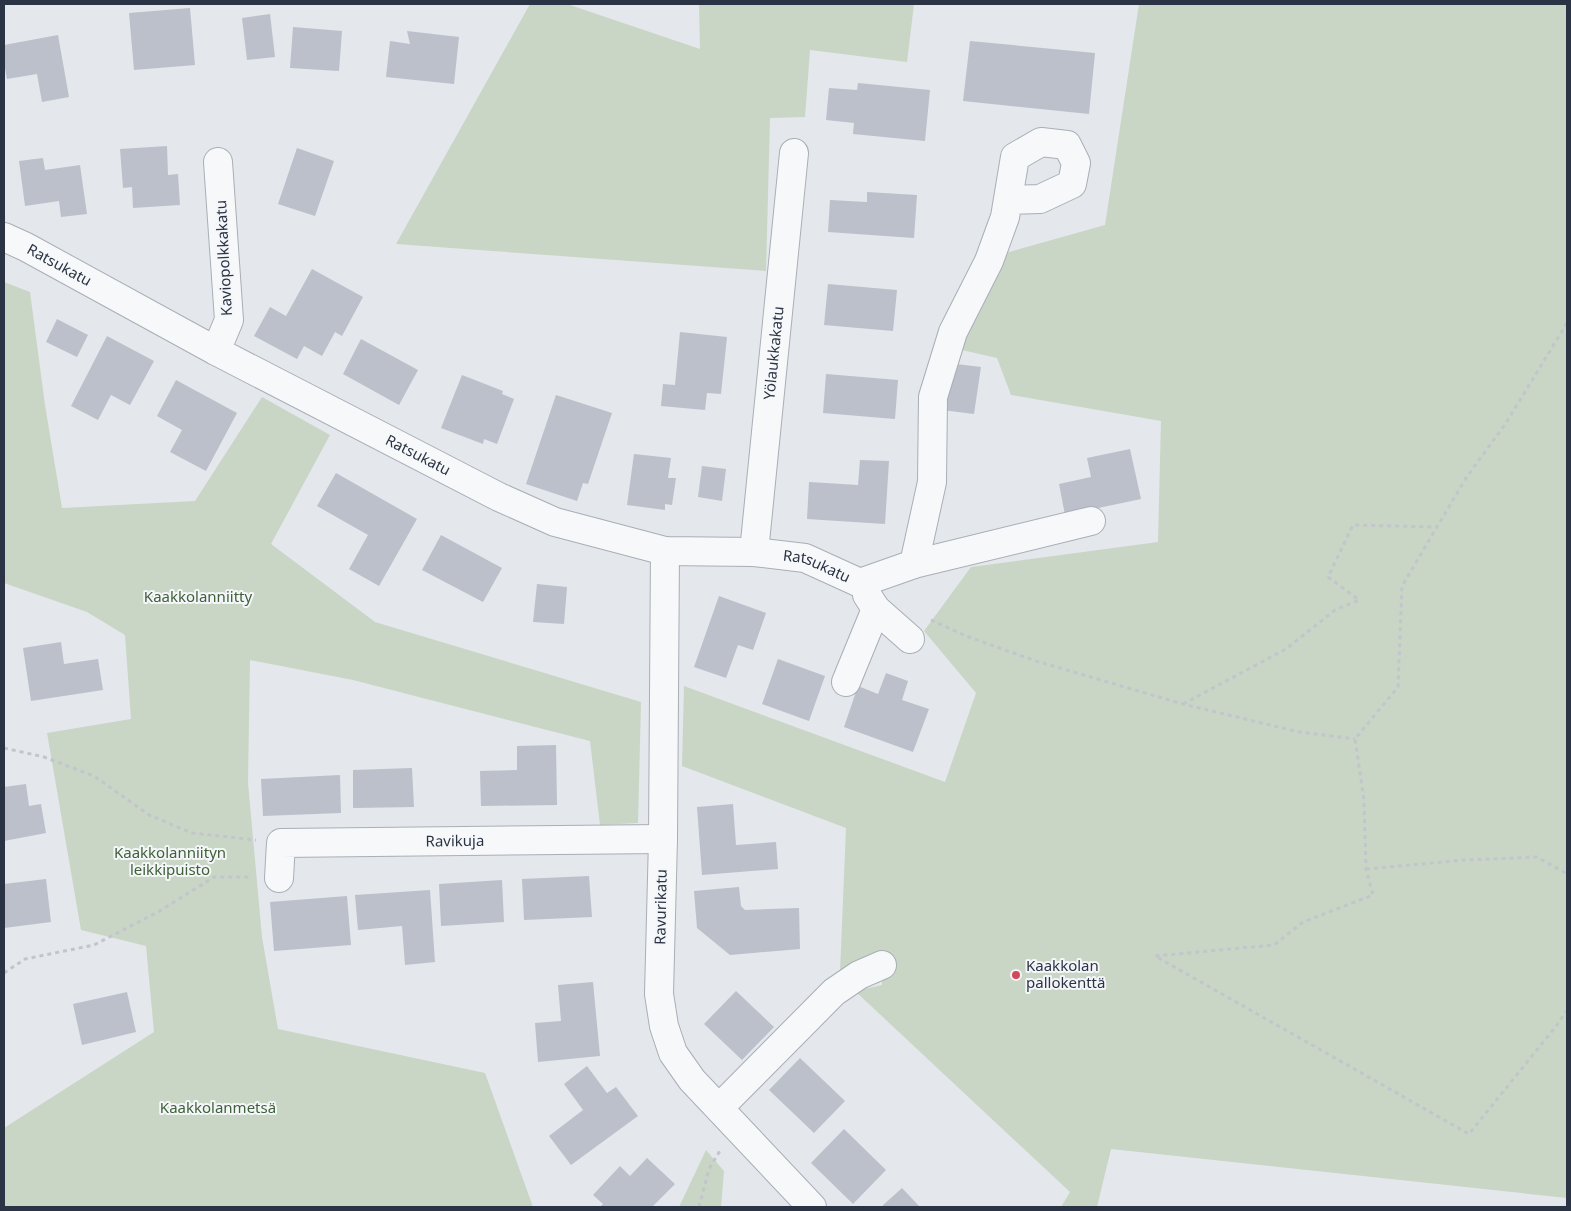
<svg xmlns="http://www.w3.org/2000/svg" width="1571" height="1211" font-family="'Noto Sans',sans-serif">
<style>
.green{fill:#c9d6c5}
.building{fill:#bbc0ca}
.lines{fill:none;stroke-linecap:round;stroke-linejoin:round}
.minor-casing{stroke:#a9aeb7;stroke-width:30}
.path{stroke:#c2c5cb;stroke-width:3;stroke-dasharray:4 4;stroke-linecap:butt}
.minor{stroke:#f7f8fa;stroke-width:28}
.poi-dot{fill:#d1495b;stroke:#f4f6f9;stroke-width:2}
.labels{text-anchor:middle;stroke-width:4;stroke-linejoin:round;paint-order:stroke}
.street-label{font-size:15px;fill:#2b3445;stroke:#f4f6f9}
.park-label{font-size:15px;fill:#3f6138;stroke:#f4f6f9}
.poi-label{font-size:15px;fill:#2b3445;stroke:#f4f6f9;text-anchor:start}
</style>
<rect width="100%" height="100%" fill="#e4e7ec"/>
<path class="green" d="M530,4H567L700,49L699,4H914L907,62L810,50L805,117L770,118L766,271L396,244Z
M1139,4H1567V1198L1111,1149L1097,1207H1061L1070,1192L855,991L882,985V965L840,972L846,828L682,766L684,686L945,782L976,693L924,631L971,567L1158,542L1161,421L1011,395L997,358L962,350L965,332L1002,254L1105,225Z
M4,282L30,292L45,405L62,508L195,501L262,397L330,435L271,544L375,622L641,702L638,823L600,825L590,741L353,680L250,660L248,783L262,937L278,1029L485,1073L533,1207H4V1128L154,1032L146,946L81,930L47,733L131,719L125,635L87,612L4,583Z
M706,1150L724,1171L721,1207H679Z"/>
<path class="building" d="M190,8L195,65L134,70L129,13Z
M270,14L275,57L247,60L242,18Z
M293,27L342,31L339,71L290,68Z
M407,31L459,37L454,84L386,77L390,41L410,44Z
M58,35L69,97L42,102L37,74L7,79L4,63V45Z
M970,41L1095,53L1089,114L963,101Z
M858,83L930,90L925,141L853,134L854,123L826,120L829,88L857,90Z
M167,146L168,175L178,174L180,205L133,208L132,187L123,188L120,149Z
M297,148L334,161L315,216L278,204Z
M43,158L45,170L80,165L87,214L61,217L59,201L25,206L19,161Z
M867,192L917,195L914,238L828,232L830,200L867,202Z
M312,269L363,297L342,336L335,332L322,356L304,346L297,359L254,336L270,307L286,316Z
M828,284L897,290L893,331L824,325Z
M57,319L88,335L77,357L46,342Z
M680,332L727,337L721,394L707,393L705,410L661,406L663,384L675,385Z
M107,336L154,361L130,405L111,395L98,420L71,406Z
M361,339L418,370L399,405L343,374Z
M948,363L981,367L974,414L942,410Z
M826,374L898,380L895,419L823,413Z
M462,375L503,391L502,394L514,399L497,444L484,439L483,444L441,428Z
M176,380L237,413L206,471L170,452L182,430L157,416Z
M556,395L612,413L588,484L583,483L577,501L526,484Z
M1130,449L1141,499L1065,515L1059,484L1091,477L1087,458Z
M634,454L671,458L668,478H676L672,505L665,504V510L627,505Z
M860,460L889,461L885,524L807,519L809,482L858,485Z
M702,466L726,469L722,501L698,497Z
M336,473L417,519L379,586L349,569L368,535L317,506Z
M441,535L502,568L483,602L422,570Z
M537,584L567,587L564,624L533,622Z
M719,596L766,613L753,650L738,645L726,678L694,667Z
M61,642L64,664L98,659L103,690L31,701L23,648Z
M778,659L825,676L809,721L762,704Z
M886,673L908,681L902,700L929,709L913,752L844,727L858,686L878,694Z
M556,745L557,805L481,806L480,771L517,770V746Z
M412,768L414,807L353,808V770Z
M340,775L341,813L263,816L261,779Z
M26,784L29,806L41,804L46,833L4,841V787Z
M733,804L736,845L776,842L778,869L702,875L697,807Z
M589,876L592,917L524,920L522,879Z
M46,879L51,922L4,928V884Z
M502,880L504,922L441,926L439,884Z
M739,887L741,906L745,910L799,908L800,949L730,955L697,928L694,891Z
M430,890L435,962L405,965L402,926L358,930L355,895Z
M347,896L351,945L274,951L270,902Z
M593,982L600,1056L538,1062L535,1023L561,1021L558,985Z
M736,991L774,1027L742,1060L704,1024Z
M127,992L136,1032L82,1045L73,1004Z
M800,1058L845,1101L814,1133L769,1090Z
M587,1066L607,1093L616,1087L638,1116L571,1165L549,1136L583,1110L564,1084Z
M844,1129L886,1170L853,1204L811,1163Z
M647,1158L675,1184L652,1207H600L603,1204L593,1195L620,1166L630,1176Z
M902,1188L920,1207H881Z"/>
<g class="lines">
<g class="minor-casing">
<g id="minor">
<path id="s1" d="M4,237L26,247L216,351L499,497L555,522L665,551L754,552L805,558L860,583"/>
<path d="M216,351L229,320L218,162"/>
<path d="M665,551L663,839L659,994L664,1026L673,1053L692,1080L812,1207"/>
<path id="s2" d="M754,552L794,153"/>
<path d="M914,564L932,482L933,397L953,332L989,261L1005,217L1015,157L1041,142L1067,145L1076,163L1072,184L1040,199L1008,200"/>
<path d="M860,583L914,564L1091,521"/>
<path d="M867,595L876,609L910,639"/>
<path d="M846,682L876,609"/>
<path id="s3" d="M279,878L281,843L663,839"/>
<path d="M719,1108L834,992L859,975L882,965"/>
</g>
</g>
<path class="path" d="M1567,323L1506,423L1466,478L1402,586L1398,687L1355,739L1364,800L1366,869L1373,895L1303,922L1274,945L1155,956L1469,1134L1557,1025L1567,1010
M931,620L966,636L1036,661L1183,704L1299,732L1355,739
M1183,704L1286,649L1335,610L1359,600L1328,577L1353,525L1437,527
M4,748L44,757L94,776L149,815L192,833L256,840
M1366,869L1465,860L1537,857L1567,874
M4,973L25,959L94,945L158,912L214,877H252
M699,1207L709,1169L721,1149"/>
<use href="#minor" class="minor"/>
</g>
<circle class="poi-dot" cx="1016" cy="975" r="5"/>
<g class="labels">
<g class="street-label">
<text transform="translate(224 258) rotate(-93)" y="5">Kaviopolkkakatu</text>
<text dy="5" stroke="none"><textPath href="#s1" startOffset="62">Ratsukatu</textPath></text>
<text dy="5" stroke="none"><textPath href="#s2" startOffset="200">Yölaukkakatu</textPath></text>
<text dy="5" stroke="none"><textPath href="#s1" startOffset="468">Ratsukatu</textPath></text>
<text dy="5" stroke="none"><textPath href="#s1" startOffset="888">Ratsukatu</textPath></text>
<text dy="5" stroke="none"><textPath href="#s3" startOffset="209">Ravikuja</textPath></text>
<text transform="translate(661 907) rotate(-89)" y="5">Ravurikatu</text>
</g>
<g class="park-label">
<text x="198" y="602">Kaakkolanniitty</text>
<text x="170" y="858">Kaakkolanniityn<tspan x="170" dy="17">leikkipuisto</tspan></text>
<text x="218" y="1113">Kaakkolanmetsä</text>
</g>
<g class="poi-label">
<text x="1026" y="971">Kaakkolan<tspan x="1026" dy="17">pallokenttä</tspan></text>
</g>
</g>
<rect width="1571" height="1211" fill="none" stroke="#2b3445" stroke-width="10"/>
</svg>
